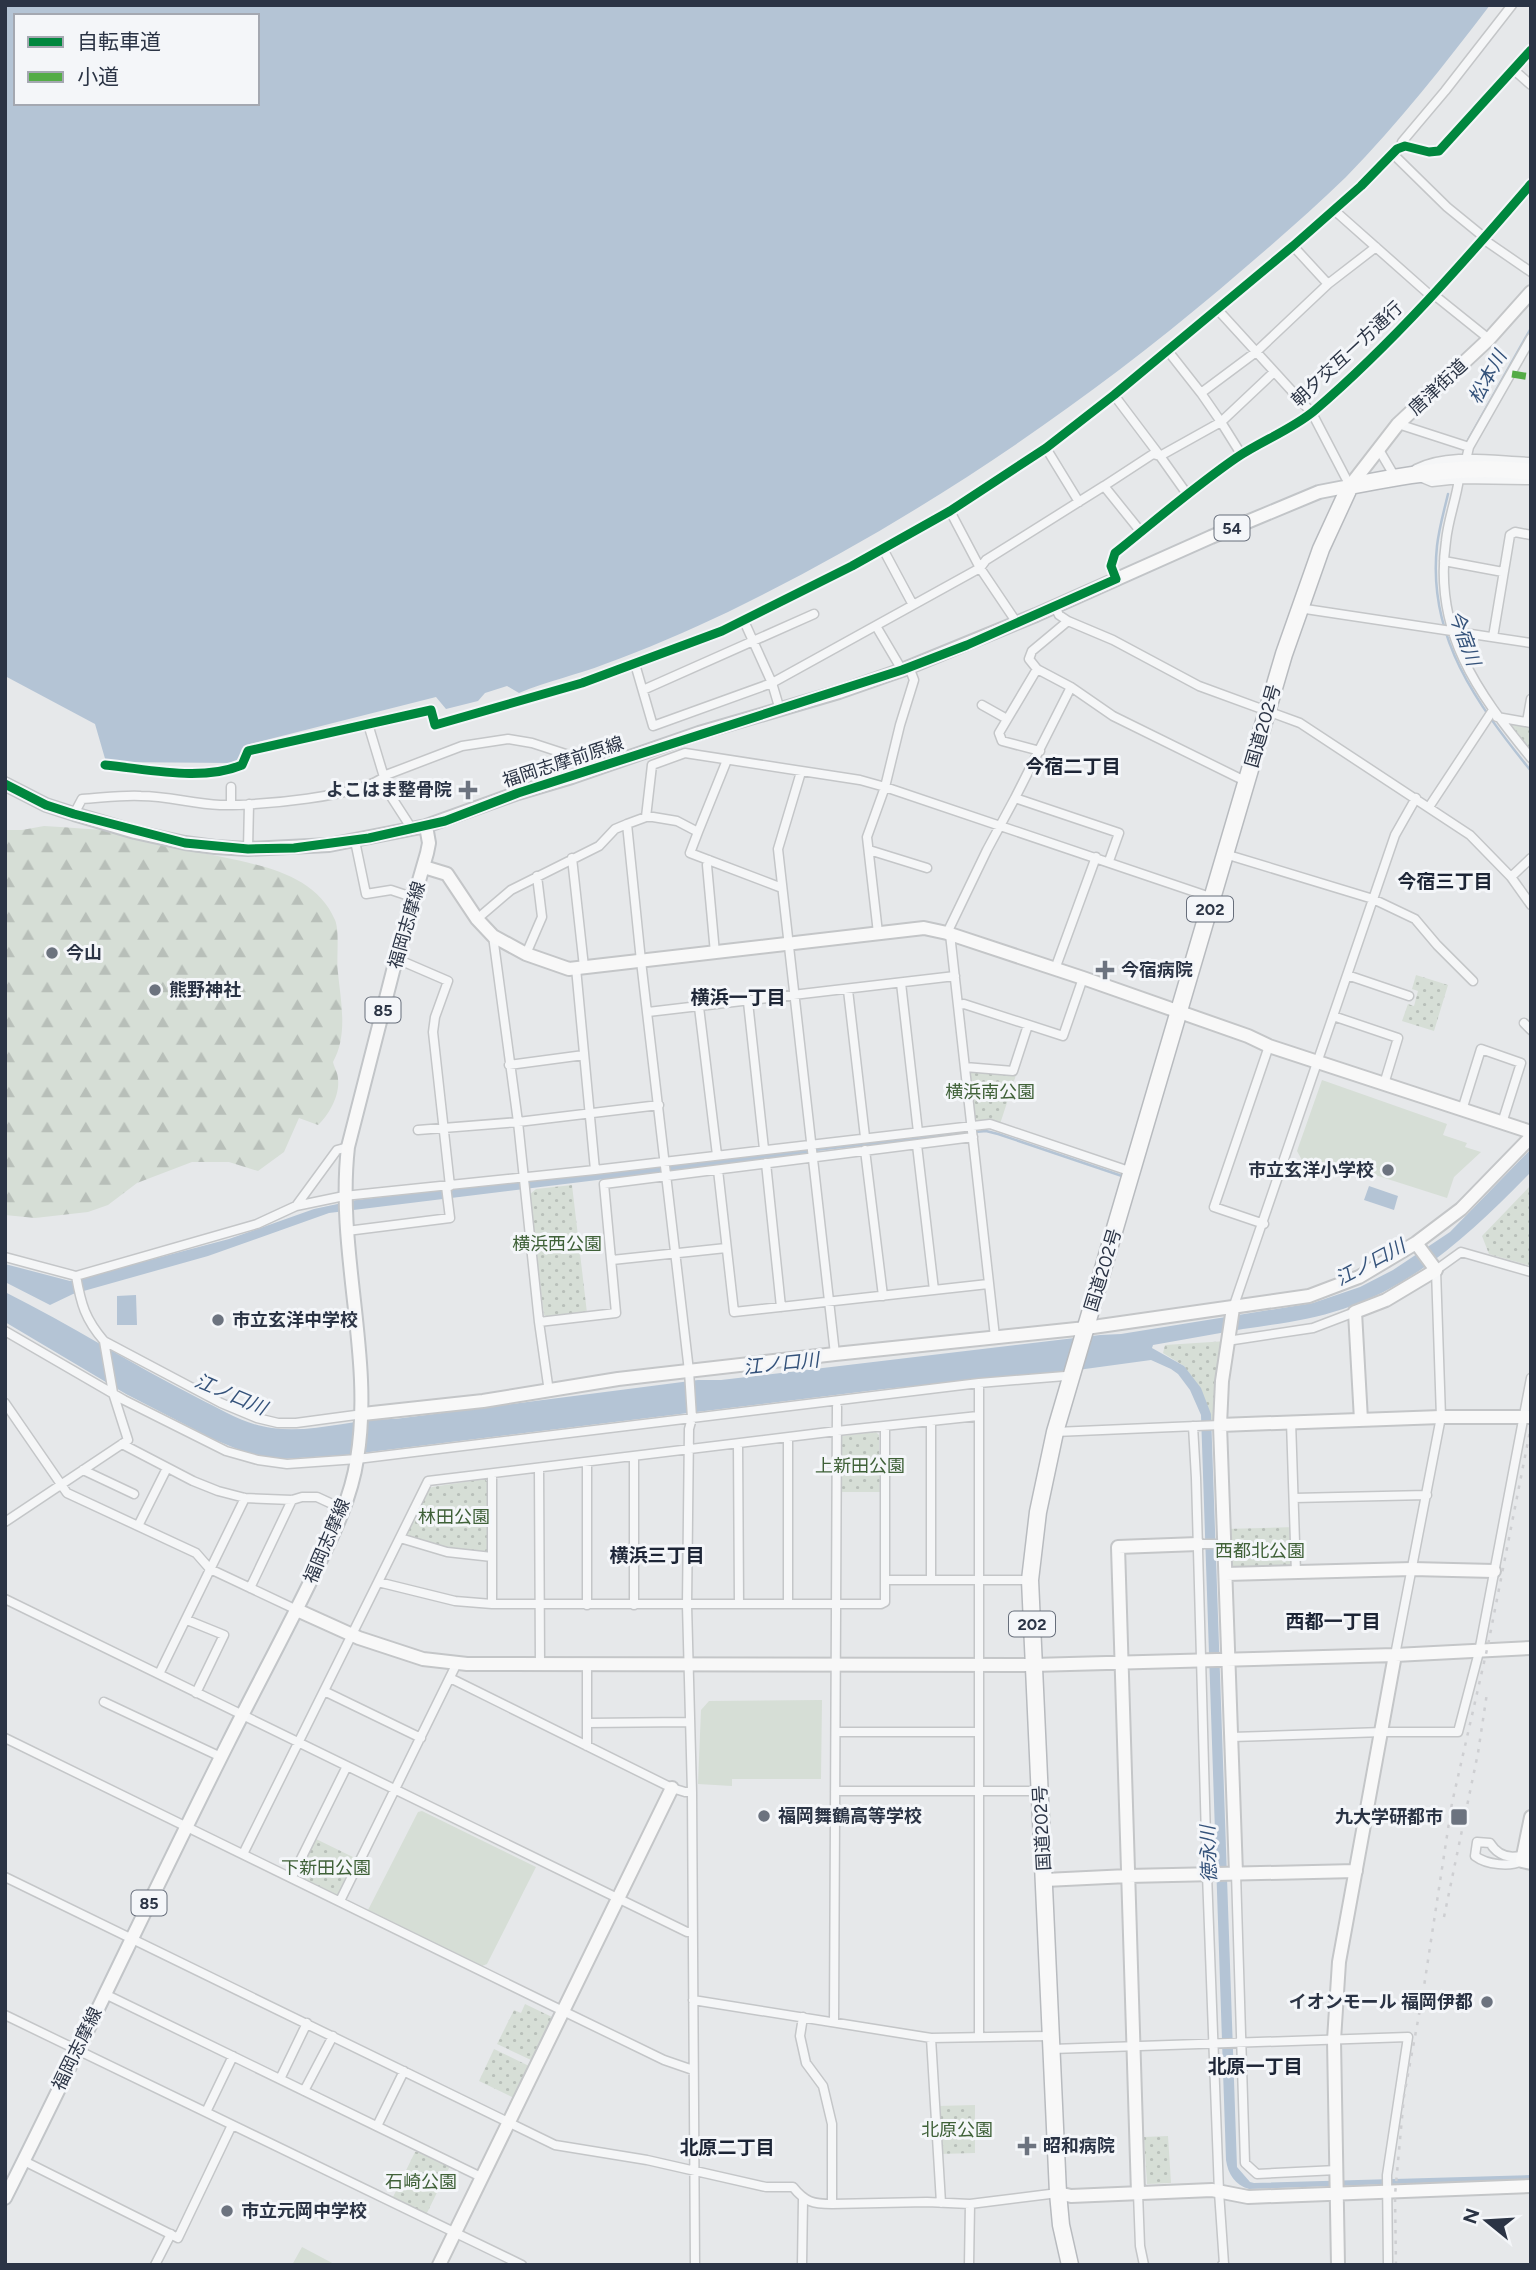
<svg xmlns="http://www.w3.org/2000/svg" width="1536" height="2270" font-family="Figtree,'Noto Sans JP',sans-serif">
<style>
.grass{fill:#d6ded6}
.forest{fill:url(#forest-firs)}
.park{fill:url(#park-dots)}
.water{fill:#b4c4d5;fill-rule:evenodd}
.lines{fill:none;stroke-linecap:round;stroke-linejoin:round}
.stream{stroke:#b4c4d5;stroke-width:2.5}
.street-casing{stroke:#c4c6c8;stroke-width:11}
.secondary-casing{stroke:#c4c6c8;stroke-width:16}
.primary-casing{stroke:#c2c5c8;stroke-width:16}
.highway-casing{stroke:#b8bbbf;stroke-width:19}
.street{stroke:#f5f6f7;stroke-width:8}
.secondary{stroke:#f8f8f8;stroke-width:12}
.primary{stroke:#f8f8f8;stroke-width:12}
.highway{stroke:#f8f8f8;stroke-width:16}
.rail{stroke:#cecfd2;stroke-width:2.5;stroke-dasharray:3.5 7;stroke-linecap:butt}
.quiet{stroke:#54ac47;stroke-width:7;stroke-dasharray:14 7;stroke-linecap:butt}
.cycleway-casing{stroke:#f4f6f9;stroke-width:13}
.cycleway{stroke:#00873e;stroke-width:9}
.poi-dot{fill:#6c737f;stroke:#f4f6f9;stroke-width:2.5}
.labels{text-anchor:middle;stroke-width:6;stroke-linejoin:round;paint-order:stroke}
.shield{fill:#f4f6f9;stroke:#676e7b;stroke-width:2}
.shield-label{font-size:16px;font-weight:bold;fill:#2b3445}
.street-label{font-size:18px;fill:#2b3445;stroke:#f4f6f9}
.poi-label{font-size:18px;font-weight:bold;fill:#2b3445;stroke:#f4f6f9;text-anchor:start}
.park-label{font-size:18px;fill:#3f6138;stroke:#f4f6f9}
.water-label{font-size:19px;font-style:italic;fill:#34527a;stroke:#f4f6f9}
.neighbourhood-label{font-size:19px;font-weight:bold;fill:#1d2536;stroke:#f4f6f9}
</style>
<defs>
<pattern id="forest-firs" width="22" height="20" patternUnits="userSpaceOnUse" patternTransform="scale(1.75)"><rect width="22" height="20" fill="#d6ded6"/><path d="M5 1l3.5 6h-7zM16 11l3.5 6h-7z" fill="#b8bfb9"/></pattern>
<pattern id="park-dots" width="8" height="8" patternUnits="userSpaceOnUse" patternTransform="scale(1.75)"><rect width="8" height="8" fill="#d6ded6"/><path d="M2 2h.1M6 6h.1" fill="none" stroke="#b8bfb9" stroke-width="1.8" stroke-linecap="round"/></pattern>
</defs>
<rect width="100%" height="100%" fill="#e6e8ea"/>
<path class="grass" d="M1322,1080L1447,1124L1443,1135L1467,1143L1465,1147L1481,1152L1454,1177L1447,1198L1347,1166L1344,1174L1303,1162L1297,1151Z
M822,1700L821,1779H732V1786L698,1784L701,1710L709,1701Z
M422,1811L536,1867L487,1964L482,1966L368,1910L418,1812Z
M302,2247L336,2265H292Z"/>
<path class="forest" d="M44,826C71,828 98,829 124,832C147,835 169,845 191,850C240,863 312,866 335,920C340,932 336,959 338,973C341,1003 348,1035 333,1062C334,1067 338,1073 338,1079C340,1095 329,1115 318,1125L299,1118L284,1152L258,1171L229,1162H192L137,1183L108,1205L88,1212L35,1218L5,1215V830H22Z"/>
<path class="park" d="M1497,717L1531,722V758Z
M1416,975L1448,985L1434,1031L1402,1021L1408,1004L1414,1006L1418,991L1412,989Z
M972,1072L1016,1075L1000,1124L974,1119L969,1075Z
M572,1185L587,1313L548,1317L544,1315L529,1195L536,1189Z
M1531,1185V1266L1489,1254L1482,1236Z
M1227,1341L1220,1425H1212L1184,1366L1163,1353L1165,1345Z
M876,1432L879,1435L880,1492H841L840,1440L842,1436Z
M484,1479L488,1482L489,1550L485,1552L449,1550L409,1538L407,1534L428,1490L432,1487Z
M1295,1527L1296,1573L1226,1574L1224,1529Z
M316,1839L357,1859L339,1894L335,1895L299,1878L298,1874Z
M525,2004L552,2017L531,2060L497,2044L514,2010L521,2013Z
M494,2049L529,2066L514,2098L479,2081Z
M975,2105V2153L940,2154L937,2106Z
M1168,2136L1171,2183L1147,2184L1144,2137Z
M419,2151L450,2166L425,2217L394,2200L393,2197L415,2152Z"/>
<path class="water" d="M5,5H1490C1445,64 1398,124 1346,177C1305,217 1262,253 1219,290C1069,416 905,526 728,612C690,630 644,650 605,664C577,675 547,681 519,693L507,686L485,693L478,701L446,709L436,697L246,745L235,763L106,762L95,724L5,676ZM16,16H257V103H16Z
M807,1149L808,1154L329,1213L208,1256L73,1294L50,1305L5,1282V1264L70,1281L229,1239L314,1209L356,1200Z
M1531,1149V1172C1476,1228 1420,1283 1343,1309C1310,1320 1277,1324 1243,1329C1213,1334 1183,1340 1153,1345L1152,1348L1184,1366L1201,1388L1211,1414L1237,2167L1250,2182L1254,2183L1531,2175V2179L1249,2189C1235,2185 1228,2174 1226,2160L1201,1415L1190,1390L1178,1374L1171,1369L1151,1360L1063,1372L884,1389L345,1455L283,1459L249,1454L213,1439L126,1394L5,1322V1292C71,1325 133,1365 198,1398C222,1410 246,1425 272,1428C313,1434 354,1418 395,1419L698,1380H721L1100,1335L1121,1334L1313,1303L1360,1287L1393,1270L1450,1232Z
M1369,1186L1398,1196L1394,1210L1364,1200Z
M136,1295L137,1325H117V1296Z"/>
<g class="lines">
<path class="stream" d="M1468,440L1531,328
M1448,494C1444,511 1439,528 1437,546C1427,637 1477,704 1531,771
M975,1132L986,1131L998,1134L1122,1176
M815,1150L969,1133"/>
<g class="street-casing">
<path id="street" d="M1514,70L1531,85
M1402,147V142L1445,91L1512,5
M1392,153L1447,207L1485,238
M1334,210L1431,296
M1483,239L1531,272
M1293,246L1328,284
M1433,294L1489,339
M1218,310L1312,413L1350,486
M1168,351L1201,393L1221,422L1274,372
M1201,393L1256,352L1328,284L1376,247
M1114,395L1160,456L1221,422L1241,454
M1398,424L1469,447
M1046,448L1079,502
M1378,448L1395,477
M1466,460L1469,447L1531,338
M1416,469C1449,452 1495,461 1531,462
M1420,477L1432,482L1459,479L1531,480
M1459,479C1456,500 1448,520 1446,541C1433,632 1477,692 1531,758
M1104,486L1153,454L1160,456L1187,494
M950,511L980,568L1017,623
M883,549L913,605
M1444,561L1503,572
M1116,579L1111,566L1115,553C1155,521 1194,487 1236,458C1261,441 1291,430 1314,411C1393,343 1463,263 1531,184
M1055,607L1059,615L1068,621L1113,640L1199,686L1300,723L1470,835L1511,877L1531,905
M1299,608L1531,643
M1068,621L1032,651L1029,659L1037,669L1071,687L1113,716L1247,782
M876,626L902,670
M1493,637L1510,535L1515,532L1531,535
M635,664L653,726L772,683L744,621
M1037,669L999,733L1002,741L1040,751
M1071,687L1015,798L1119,833L1109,861
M643,690L814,614
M982,705L1007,719
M780,710L772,683L980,568L986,560L1104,486L1141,532
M1497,717L1531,723
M1527,722L1531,699
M368,724L384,777
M105,765C148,769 201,782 242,765L248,751L431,710L435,725L582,683L722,631L852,566L950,511L1046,448L1114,395L1293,246L1361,186L1397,149L1405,146L1429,152L1439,151L1531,50
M801,772L778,849L835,1354
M381,781L412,829
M231,787V805
M1429,807L1493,710
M74,814L82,799C101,798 121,795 141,796C168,796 193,804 220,805C254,806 364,797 386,775L462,746L508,739L532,743L581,759L614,749L618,752L623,760
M646,817L652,765L685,753L860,780L885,787L1213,898
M627,824L641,961L689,1371L692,1418L689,1429L687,1605L692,1792L695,2265
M698,832L727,760
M355,841L366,894L391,890L415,898
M248,849L249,804
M869,850L927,868
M1225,854L1373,899L1415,919L1437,945L1473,981
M572,858L584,967
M709,860L707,865L715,953
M1511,877L1531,858
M477,919L511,890L599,846L615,829L627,824L646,817H653L677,821L698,832L690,853L782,888
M878,933L867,837L885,787L900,725L914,680L909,667
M947,933L987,850L1015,798
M950,934L995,1337
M493,936L518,1122L539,1322L549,1392
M526,954L542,917L537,876
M397,959L448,981L435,1017L433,1032L450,1186
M576,968L595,1170
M1055,969L1096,857
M1347,975L1409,996
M901,983L918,1132
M848,990L865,1137
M748,1002L764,1149
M959,1005L964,1004L1063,1036L1083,978
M699,1007L717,1155
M648,1012L955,976
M1333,1016L1398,1038L1384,1084
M1524,1023L1531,1030
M509,1065L584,1055
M965,1067L1013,1071L1028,1025
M1462,1110L1481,1049L1521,1063L1502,1123
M418,1130L518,1122L659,1105
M917,1145L934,1290
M865,1150L883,1296
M766,1163L781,1307
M718,1170L734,1312L988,1284
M296,1206L337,1150L348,1147
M1264,1224L1214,1207L1269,1046
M347,1231L450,1218L446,1186
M5,1257L76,1276L257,1224L296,1206L344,1196L595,1170L990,1124L1132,1172
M612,1260L726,1248
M76,1276C81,1304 85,1319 104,1341L221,1403L257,1418L278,1423H296L363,1414
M1233,1308L1395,835L1416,798
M539,1322L616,1313L604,1184L973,1137
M5,1331L124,1400L226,1451L258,1460L287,1464L357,1459L979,1383L1065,1376L1071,1378
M1227,1341L1313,1328L1355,1312
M979,1383V2037
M5,1403L67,1493L196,1553L210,1569L297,1610
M1291,1421L1296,1573
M1193,1426L1196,1478L1207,1874L1219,2192L1224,2264L1222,2265
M1055,1432L1220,1425
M788,1438V1604
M122,1444L193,1481L218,1491L245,1498L292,1500L302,1497H317L343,1509
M738,1444L739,1604
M634,1457V1605
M539,1468L540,1664
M83,1470L134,1494
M1294,1498L1427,1495
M5,1522L128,1440L113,1393L104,1341
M138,1526L167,1468
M400,1538L447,1552L492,1557
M1198,1544H1225
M885,1580H1030
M931,1580V1421
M378,1582L428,1481L837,1431L978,1416
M250,1588L292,1500
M5,1599L687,1932H693
M492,1604V1474
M587,1605V1463
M187,1620L224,1635L196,1693
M1395,1655L1441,1417L1436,1270L1461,1252L1531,1272
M587,1665V1746
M159,1674L245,1498
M450,1678L672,1788L685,1792H692
M324,1691L421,1738
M104,1702L221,1757
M587,1723L688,1722
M836,1732H978
M1232,1737L1383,1732H1458L1479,1652L1531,1378
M5,1738L563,2011L664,2060L693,2070
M835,1791H1040
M243,1854L378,1582L455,1601L492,1604H881L885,1602V1426
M1522,1861C1510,1867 1487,1865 1475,1856L1477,1842L1490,1843C1498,1856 1510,1859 1523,1855
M1236,1873L1245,2163L1257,2174L1337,2170
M5,1877L555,2145L647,2160L766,2187H793C805,2202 813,2204 832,2204
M292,1877L347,1766
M340,1901L457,1663
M105,1994L481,2177
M693,2000L931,2038L1052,2036
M5,2015L522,2265
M803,2017L800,2036L806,2063L823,2086L832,2124V2204L927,2202L970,2204
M834,2022L837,1407
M931,2038L941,2203
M1052,2049L1408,2037L1387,2175L1388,2265
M280,2079L307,2023
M304,2091L333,2036
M206,2112L233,2056
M377,2126L404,2071
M24,2161L178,2238L232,2125
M1138,2193L1140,2246L1144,2265
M155,2265L171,2234
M802,2265L803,2199
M969,2265L970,2204L1058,2193"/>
</g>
<g class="secondary-casing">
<path id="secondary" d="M1350,486L1398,424L1489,339L1531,292
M424,867L447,874L477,919L493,936L526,954L569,969L924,928L947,933L1083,978L1248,1036L1269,1046L1531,1132
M1233,1308L1222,1381L1220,1425L1236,1873
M363,1414L483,1401L618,1379L835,1354L1086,1328L1309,1296L1359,1277L1416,1243L1461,1209L1531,1137
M1361,1420L1355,1312L1386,1300L1436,1270L1416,1243
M1220,1425L1441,1417H1531
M1226,1574L1412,1569L1494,1571
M297,1610L359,1638L423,1659L467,1664L1033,1665L1395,1655L1531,1648
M1531,1817L1522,1861L1531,1863
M1045,1880L1128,1876L1356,1871
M1058,2193L1071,2196L1212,2190L1248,2197L1531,2186
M1138,2193L1118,1547L1198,1544
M439,2265L672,1788
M1338,2265L1334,2040L1339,1962L1395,1655"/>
</g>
<g class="primary-casing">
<path id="primary" d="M5,784L46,805L74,814L135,832L185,843L215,847L248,849L329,845L426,826L518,793L572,777L699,733L839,692L902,670L1036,615L1211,537L1319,492L1350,486
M5,2198C81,2047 152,1894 228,1743C256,1687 286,1632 313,1576C331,1539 351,1500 357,1459C374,1357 336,1252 348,1147L394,967L427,853L429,843L426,826"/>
</g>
<g class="highway-casing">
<path id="highway" d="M1070,2265L1061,2225L1058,2193L1030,1580L1038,1512L1055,1432L1284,654L1321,549L1350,486C1410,474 1469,464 1531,472"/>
</g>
<use href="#street" class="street"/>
<use href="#secondary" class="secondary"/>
<use href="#primary" class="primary"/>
<use href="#highway" class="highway"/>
<path class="rail" d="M1444,1917L1478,1753L1487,1693
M1396,2265L1395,2195L1404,2096L1423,1993L1452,1803L1488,1645L1531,1426"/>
<path class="quiet" d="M1512,374L1531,377"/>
<g class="cycleway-casing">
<path id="cycleway" d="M105,765C148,769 201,782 242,765L248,751L431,710L435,725L582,683L722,631L852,566L950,511L1046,448L1114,395L1293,246L1361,186L1397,149L1405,146L1429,152L1439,151L1531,50
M5,784L46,805L74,814L185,843L248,849L294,848L369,838L445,821L518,793L902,670L967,645L1116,579L1111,566L1115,553C1155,521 1194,487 1236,458C1261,441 1291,430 1314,411C1393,343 1463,263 1531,184"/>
</g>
<use href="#cycleway" class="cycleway"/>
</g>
<g class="poi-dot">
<path d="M464.5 779.5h7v7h7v7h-7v7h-7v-7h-7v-7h7z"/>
<circle cx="52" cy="953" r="7"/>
<path d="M1101.5 959.5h7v7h7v7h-7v7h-7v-7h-7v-7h7z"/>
<circle cx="155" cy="990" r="7"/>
<circle cx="1388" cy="1170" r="7"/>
<circle cx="218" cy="1320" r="7"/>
<circle cx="764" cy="1816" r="7"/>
<rect x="1450" y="1808" width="18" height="18" rx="3.5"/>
<circle cx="1487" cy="2002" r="7"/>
<path d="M1023.5 2135.5h7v7h7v7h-7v7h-7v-7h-7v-7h7z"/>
<circle cx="227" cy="2211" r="7"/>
</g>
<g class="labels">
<g class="shield">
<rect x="1214.5" y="515.5" width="35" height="25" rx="5"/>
<rect x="1187" y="896.5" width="46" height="25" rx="5"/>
<rect x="365.5" y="997.5" width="35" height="25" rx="5"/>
<rect x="1009" y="1611.5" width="46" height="25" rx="5"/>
<rect x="131.5" y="1890.5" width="35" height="25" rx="5"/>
</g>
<g class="shield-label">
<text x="1232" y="534">54</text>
<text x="1210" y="915">202</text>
<text x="383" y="1016">85</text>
<text x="1032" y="1630">202</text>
<text x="149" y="1909">85</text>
</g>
<g class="street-label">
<text transform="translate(1347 354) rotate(-43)" y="6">朝夕交互一方通行</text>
<text transform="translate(1438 387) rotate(-43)" y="6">唐津街道</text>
<text transform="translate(1263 726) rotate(-74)" y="6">国道202号</text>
<text transform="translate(563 762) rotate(-18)" y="6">福岡志摩前原線</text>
<text transform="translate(407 925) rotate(-74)" y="6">福岡志摩線</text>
<text transform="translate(1103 1270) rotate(-73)" y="6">国道202号</text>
<text transform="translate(327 1541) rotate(-67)" y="6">福岡志摩線</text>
<text transform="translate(1042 1828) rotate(-93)" y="6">国道202号</text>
<text transform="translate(77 2049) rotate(-64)" y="6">福岡志摩線</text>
</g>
<g class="poi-label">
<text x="452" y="796" text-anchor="end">よこはま整骨院</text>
<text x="66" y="959">今山</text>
<text x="1121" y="976">今宿病院</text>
<text x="169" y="996">熊野神社</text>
<text x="1374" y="1176" text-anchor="end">市立玄洋小学校</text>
<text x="232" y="1326">市立玄洋中学校</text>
<text x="778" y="1822">福岡舞鶴高等学校</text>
<text x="1443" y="1823" text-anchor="end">九大学研都市</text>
<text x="1473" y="2008" text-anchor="end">イオンモール 福岡伊都</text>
<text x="1043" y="2152">昭和病院</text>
<text x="241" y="2217">市立元岡中学校</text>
</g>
<g class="park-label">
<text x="990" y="1098">横浜南公園</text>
<text x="557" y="1250">横浜西公園</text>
<text x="860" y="1472">上新田公園</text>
<text x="454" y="1523">林田公園</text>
<text x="1260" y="1557">西都北公園</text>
<text x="326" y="1874">下新田公園</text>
<text x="957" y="2136">北原公園</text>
<text x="421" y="2188">石崎公園</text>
</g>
<g class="water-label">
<text transform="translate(1487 377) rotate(-61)" y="7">松本川</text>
<text transform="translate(1465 638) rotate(70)" y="7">今宿川</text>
<text transform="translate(1370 1262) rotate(-28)" y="7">江ノ口川</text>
<text transform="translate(781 1363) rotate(-6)" y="7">江ノ口川</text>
<text transform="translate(231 1394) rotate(23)" y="7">江ノ口川</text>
<text transform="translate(1208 1854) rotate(-92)" y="7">徳永川</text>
</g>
<g class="neighbourhood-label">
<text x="1073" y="773">今宿二丁目</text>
<text x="1445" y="888">今宿三丁目</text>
<text x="738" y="1004">横浜一丁目</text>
<text x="657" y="1562">横浜三丁目</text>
<text x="1333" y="1628">西都一丁目</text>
<text x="1255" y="2073">北原一丁目</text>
<text x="727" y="2154">北原二丁目</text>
</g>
</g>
<rect width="1536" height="2270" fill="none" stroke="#2b3445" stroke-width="14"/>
<rect x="14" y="14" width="245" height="91" fill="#f4f6f9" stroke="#a4a8b1" stroke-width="2"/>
<rect x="28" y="37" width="35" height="10" fill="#00873e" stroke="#a4a8b1" stroke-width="2"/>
<text x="77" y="49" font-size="21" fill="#2b3445">自転車道</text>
<rect x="28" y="72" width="35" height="10" fill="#54ac47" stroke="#a4a8b1" stroke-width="2"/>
<text x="77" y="84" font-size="21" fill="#2b3445">小道</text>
<g transform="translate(1487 2221) rotate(288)" stroke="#f4f6f9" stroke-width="5" paint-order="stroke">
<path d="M0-5L12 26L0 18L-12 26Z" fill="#2b3445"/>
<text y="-10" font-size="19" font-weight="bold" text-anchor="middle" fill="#2b3445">N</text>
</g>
</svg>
